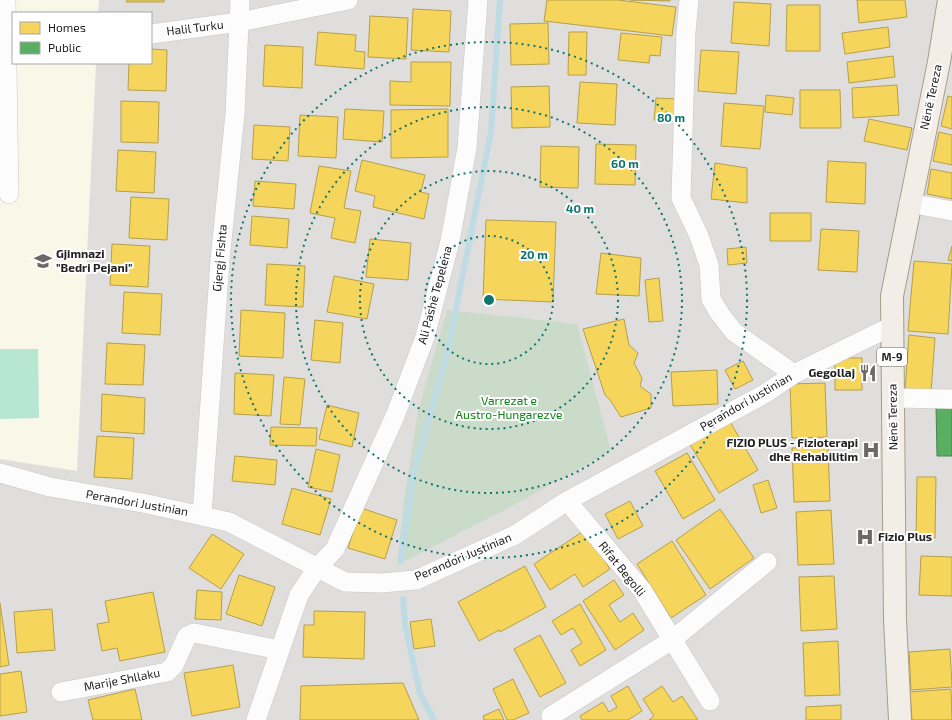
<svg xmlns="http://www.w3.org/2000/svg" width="952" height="720" font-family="'Exo 2',sans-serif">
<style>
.residential{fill:#dfdedc;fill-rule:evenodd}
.education{fill:#f8f7e8}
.cemetery{fill:#cadbca}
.pitch{fill:#b7e6d2}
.homes{fill:#f6d55c;stroke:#b69f4b}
.public{fill:#5aae61;stroke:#49844e}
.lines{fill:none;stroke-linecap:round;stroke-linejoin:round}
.stream{stroke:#bfdbe3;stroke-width:6}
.street-casing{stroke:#c9c8c7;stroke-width:20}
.primary-casing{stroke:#a79c86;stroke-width:24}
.street{stroke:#fdfcfc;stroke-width:19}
.primary{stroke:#f3ede7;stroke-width:22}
.ring{fill:none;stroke:#0f766e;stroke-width:2;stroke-dasharray:2 4}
.labels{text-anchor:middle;stroke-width:4;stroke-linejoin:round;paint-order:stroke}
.shield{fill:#fff;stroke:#646464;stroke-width:1}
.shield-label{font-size:11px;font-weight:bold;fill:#222}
.street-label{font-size:12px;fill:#222;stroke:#fff}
.poi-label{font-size:12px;font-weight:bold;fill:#222;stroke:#fff;text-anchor:start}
.park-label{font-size:12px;fill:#0c8416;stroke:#fff}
.centre{fill:#0f766e;stroke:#fff;stroke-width:2}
.ring-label{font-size:12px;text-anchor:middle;font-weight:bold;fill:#0f766e;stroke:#fff;stroke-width:4;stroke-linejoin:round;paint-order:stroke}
</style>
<rect width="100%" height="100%" fill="#f0eeeb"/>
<path class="residential" d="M0,0H952V720H0ZM13,13H151V63H13Z"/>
<path class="education" d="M0,0H99L98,13H13V63H96L77,471L0,459Z"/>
<path class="cemetery" d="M447,310L577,324L611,451L503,511L397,565L404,500L418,411Z"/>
<path class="pitch" d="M0,349H38L39,418L0,419Z"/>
<path class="homes" d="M127,0H164V2H126Z
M547,0H618L676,7L672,36L544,21Z
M630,0H670V1Z
M857,0H905L907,17L859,23Z
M734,2L771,4L769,46L731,43Z
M787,5H820V51H786Z
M413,9L451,11L449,52L411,50Z
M370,16L408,18L406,59L368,57Z
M548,23L549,64L511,65L510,24Z
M888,27L890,47L845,54L842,33Z
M318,32L356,35L355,51L365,52L364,69L315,65Z
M569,32H587L586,75H568Z
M621,33L662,37L660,56L650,55L649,63L618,60Z
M265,45L303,47L302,88L263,86Z
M151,49L167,50L166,91L128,90L129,63H151Z
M701,50L739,52L736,94L698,91Z
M893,56L895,77L849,83L847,62Z
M411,62H451L450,106L390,105V81L411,82Z
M580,82L617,84L615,125L577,123Z
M897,85L899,115L853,118L852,88Z
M549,86L550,127L512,128L511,87Z
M800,90H840L841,128H800Z
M766,95L794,98L792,115L765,112Z
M948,96L952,97V129L941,126Z
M656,98L678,99L676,121L654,120Z
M121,101L159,102L158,143L121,142Z
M724,103L764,106L760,149L721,146Z
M345,109L384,111L382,142L343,139Z
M448,109V157L391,158V110Z
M300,115L338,117L336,158L298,156Z
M869,119L912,128L907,150L864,141Z
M254,125L290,127L288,161L252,159Z
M939,132L952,135V165L933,161Z
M596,144L636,145L635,185L595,184Z
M541,146L579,147L578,188L540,187Z
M118,150L156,152L154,193L116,191Z
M362,160L425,175L421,192L429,194L424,219L373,207L375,196L355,191Z
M828,161L866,163L865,204L826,202Z
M715,163L747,168V203L711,199Z
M319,166L351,171L344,208L361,211L355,243L331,238L335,218L310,213Z
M931,169L952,173V199L927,194Z
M255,181L296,184L294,209L253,206Z
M131,197L169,199L167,240L129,238Z
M770,213H811V241H770Z
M252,216L289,219L287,248L250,245Z
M486,220L556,222L553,302L483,299Z
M821,229L859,231L857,272L818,270Z
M370,239L411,243L408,280L366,277Z
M112,244L150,246L148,287L110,285Z
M952,246V261L948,260Z
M746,247L747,263L728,265L727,249Z
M601,253L641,258L639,296L596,294Z
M914,261L952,264L948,334L908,331Z
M267,264L305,266L303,307L265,305Z
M334,276L374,284L367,319L327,312Z
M659,278L663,321L649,322L645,280Z
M124,292L162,294L160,335L122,333Z
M241,310L285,313L283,358L239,356Z
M624,319L629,345L638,353L634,363L642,378L640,386L651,394V408L621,417L610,400L605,395L583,329Z
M315,320L343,323L340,363L311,360Z
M909,335L935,338L931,392L905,390Z
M107,343L145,345L143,385L105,384Z
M835,358H862V390H835Z
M743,361L753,380L735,389L725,370Z
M717,370L718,404L673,406L671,372Z
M235,373L274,375L271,416L234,414Z
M284,377L305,379L300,425L280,424Z
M825,383L827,437L792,438L790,384Z
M102,394L145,398L144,434L101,431Z
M327,405L359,413L352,447L319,439Z
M728,418L758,470L719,493L688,441Z
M271,427L317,428L316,446L270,445Z
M97,436L134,438L132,479L94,477Z
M828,447L830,501L794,502L792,448Z
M316,449L340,455L332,492L308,487Z
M687,453L715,500L683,519L655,471Z
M235,456L277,460L275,485L232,481Z
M917,477H936L935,538H916Z
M768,480L777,508L761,513L753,485Z
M292,488L331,499L320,535L282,524Z
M630,501L643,526L618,539L605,514Z
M361,508L397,520L385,559L348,548Z
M720,509L754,558L710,589L676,540Z
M831,510L834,564L798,565L796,512Z
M585,530L610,569L583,587L575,574L550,590L534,564Z
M212,534L244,554L221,589L189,568Z
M672,541L706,595L671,618L637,564Z
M921,556L952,557V596L919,595Z
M525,566L546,607L500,632L499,630L479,641L458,602Z
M239,575L275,587L262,626L226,614Z
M834,576L837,629L801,631L799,577Z
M614,580L624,595L609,605L620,622L633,613L644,630L615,650L583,601Z
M197,590L222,592L221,620L195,619Z
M153,592L165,652L120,661L117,648L102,651L97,624L109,622L105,601Z
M0,603L9,665L0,667Z
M580,604L606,650L580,666L571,650L582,643L573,628L561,635L552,621Z
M52,609L55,650L17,653L14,612Z
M314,611L365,612L364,659L303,657L304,625H314Z
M431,619L435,646L414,649L410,622Z
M540,635L566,683L540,697L514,649Z
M838,641L840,695L805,696L803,643Z
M950,649L952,687L911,690L909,652Z
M233,665L240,707L192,716L184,673Z
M21,671L27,712L0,716V674Z
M513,679L529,713L513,720H507L493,689Z
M403,683L419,720H300L301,686Z
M628,686L642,711L628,720H582L580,716L603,702L609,712L617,707L611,696Z
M662,686L673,702L682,696L698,720H649L654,716L643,699Z
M135,689L142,720H93L88,700Z
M951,689L952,720H912L910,692Z
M841,705V720H806V707Z
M499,709L504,720H484L483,716Z"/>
<path class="public" d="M952,405V456H937L936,406Z"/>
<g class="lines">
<path class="stream" d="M401,561L413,475L447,354L491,132L500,0
M403,599L405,624L420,694L434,720"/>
<g class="street-casing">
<path id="street" d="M6,0L9,194
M689,0L686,32L681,198L699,236L709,265L711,299L720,314L734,332L794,374
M151,34L239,22L348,0
M909,203L952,211
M893,398L952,399
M0,473L50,487L143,503L229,522L345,582L381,583L416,580L515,535L567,501L766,393L794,374L892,326
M567,501L642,590L710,701
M202,515L220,260L235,114L240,0
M61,692L167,672L174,665L187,636L194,633L280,650
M551,716L672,640L767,562
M256,720L299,595L317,568L335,549L395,416L425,337L450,241L467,148L478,0"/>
</g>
<g class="primary-casing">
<path id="primary" d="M900,720L895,620L892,296L939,62L949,0"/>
</g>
<use href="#street" class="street"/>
<use href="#primary" class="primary"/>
</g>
<g class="ring">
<circle cx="489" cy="300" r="64"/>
<circle cx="489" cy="300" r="129"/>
<circle cx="489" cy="300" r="193"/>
<circle cx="489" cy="300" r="258"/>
</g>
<defs>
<g id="school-bare" transform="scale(1.38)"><path d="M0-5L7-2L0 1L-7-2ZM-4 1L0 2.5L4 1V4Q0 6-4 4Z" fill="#6a6968" stroke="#fff" stroke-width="2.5" paint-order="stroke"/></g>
<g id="restaurant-bare" transform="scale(1.38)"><path d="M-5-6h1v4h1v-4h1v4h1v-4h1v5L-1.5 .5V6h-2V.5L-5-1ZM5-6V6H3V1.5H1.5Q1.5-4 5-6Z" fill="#6a6968" stroke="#fff" stroke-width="2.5" paint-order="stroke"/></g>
<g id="hospital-bare" transform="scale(1.38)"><path d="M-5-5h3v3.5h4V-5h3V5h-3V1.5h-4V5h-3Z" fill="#6a6968" stroke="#fff" stroke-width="2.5" paint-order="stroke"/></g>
</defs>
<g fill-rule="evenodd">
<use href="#school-bare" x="43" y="261"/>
<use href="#restaurant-bare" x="868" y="373"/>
<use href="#hospital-bare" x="871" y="450"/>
<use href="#hospital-bare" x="865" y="537"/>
</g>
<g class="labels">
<rect class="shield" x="877" y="348" width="30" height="18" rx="3"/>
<g class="shield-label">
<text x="892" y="361">M-9</text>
</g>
<g class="street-label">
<text transform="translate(195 28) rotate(-7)" y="4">Halil Turku</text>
<text transform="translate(931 97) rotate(-78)" y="4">Nënë Tereza</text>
<text transform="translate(220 258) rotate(-85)" y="4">Gjergj Fishta</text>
<text transform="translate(435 295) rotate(-75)" y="4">Ali Pashë Tepelena</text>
<text transform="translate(746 402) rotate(-30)" y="4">Perandori Justinian</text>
<text transform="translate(893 417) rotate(-91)" y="4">Nënë Tereza</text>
<text transform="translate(137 503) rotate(10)" y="4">Perandori Justinian</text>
<text transform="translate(463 557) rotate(-23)" y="4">Perandori Justinian</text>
<text transform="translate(622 569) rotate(51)" y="4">Rifat Begolli</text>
<text transform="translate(122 680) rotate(-11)" y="4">Marije Shllaku</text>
</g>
<g class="poi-label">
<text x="56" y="258">Gjimnazi<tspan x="56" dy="14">"Bedri Pejani"</tspan></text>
<text x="855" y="377" text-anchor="end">Gegollaj</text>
<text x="858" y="447" text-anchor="end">FIZIO PLUS - Fizioterapi<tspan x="858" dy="14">dhe Rehabilitim</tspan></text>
<text x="878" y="541">Fizio Plus</text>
</g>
<g class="park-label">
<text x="509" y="405">Varrezat e<tspan x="509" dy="14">Austro-Hungarezve</tspan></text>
</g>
</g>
<circle cx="489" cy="300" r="6" class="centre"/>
<g class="ring-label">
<text x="671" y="122">80 m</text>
<text x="625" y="168">60 m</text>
<text x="580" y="213">40 m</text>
<text x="534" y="259">20 m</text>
</g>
<rect x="12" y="12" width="140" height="52" fill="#ffffff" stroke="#a7a7a7"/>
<rect x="20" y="22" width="20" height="12" fill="#f6d55c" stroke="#a7a7a7"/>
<text x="48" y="32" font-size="12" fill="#222222">Homes</text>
<rect x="20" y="42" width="20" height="12" fill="#5aae61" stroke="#a7a7a7"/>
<text x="48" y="52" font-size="12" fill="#222222">Public</text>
</svg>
